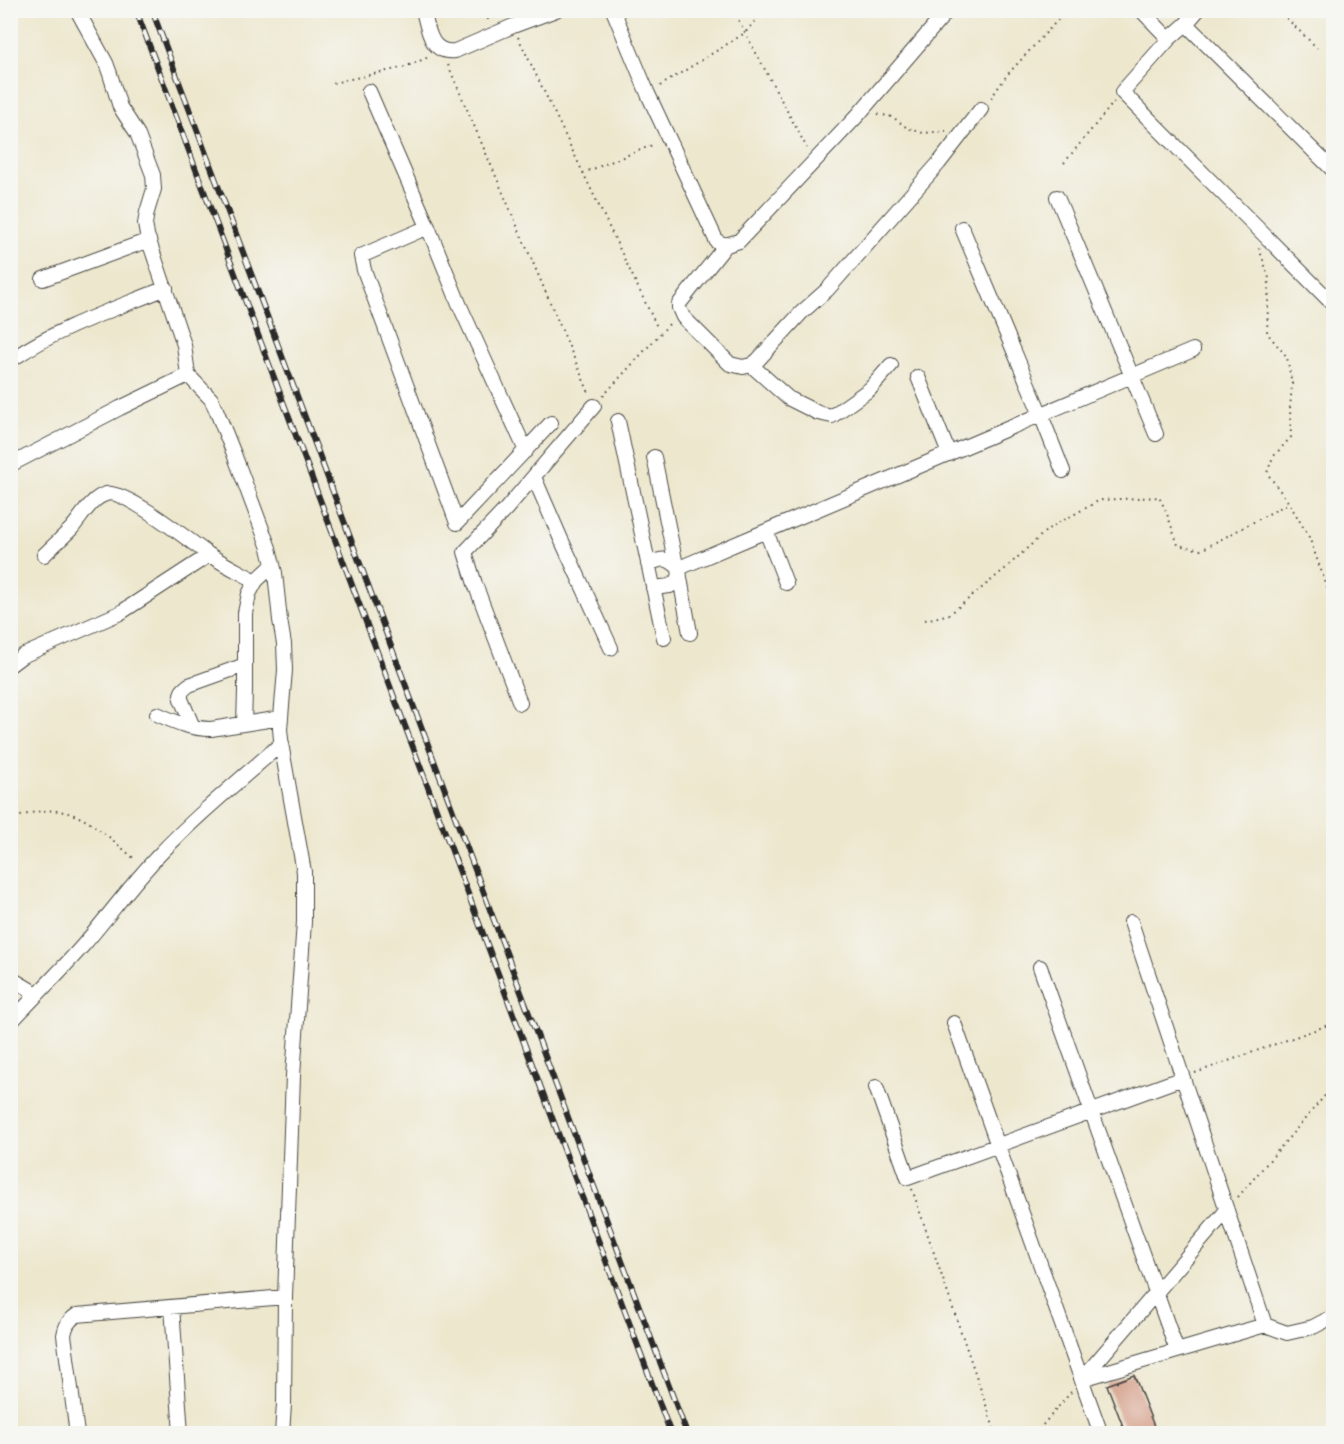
<svg xmlns="http://www.w3.org/2000/svg" width="1344" height="1444" font-family="Cardo,serif">
<style>
.building{fill:#d49b86}
.lines{fill:none;stroke-linecap:round;stroke-linejoin:round}
.minor-casing{stroke:#484743;stroke-width:16}
.path{stroke:#484743;stroke-width:2;stroke-dasharray:1.5 4.5;stroke-linecap:butt}
.minor{stroke:#fff;stroke-width:14}
.rail-casing{stroke:#2b2b2b;stroke-width:6}
.rail{stroke:#f6f6f2;stroke-width:4;stroke-dasharray:11;stroke-linecap:butt}
</style>
<rect width="100%" height="100%" fill="#f6f6f2"/>
<filter id="ink" filterUnits="userSpaceOnUse"><feTurbulence type="fractalNoise" baseFrequency=".0167" numOctaves="2"/><feDisplacementMap in="SourceGraphic" scale="12" xChannelSelector="R" yChannelSelector="G"/><feConvolveMatrix kernelMatrix="1 2 1 2 8 2 1 2 1" color-interpolation-filters="sRGB"/></filter>
<filter id="wash" filterUnits="userSpaceOnUse"><feTurbulence type="fractalNoise" baseFrequency=".008" numOctaves="4" result="noise"/><feDisplacementMap in="SourceGraphic" scale="24" xChannelSelector="R" yChannelSelector="G"/><feGaussianBlur stdDeviation="1.35" result="paint"/><feColorMatrix in="noise" values="0 0 0 0 0 0 0 0 0 0 0 0 0 0 0 0 0 1.4 0 .05"/><feComposite in="paint" operator="in"/></filter>
<g filter="url(#wash)">
<rect width="100%" height="100%" fill="#ede7cd"/>
<g id="blocks">
<path class="building" d="M1134,1375L1157,1434H1126L1107,1385Z"/>
</g>
</g>
<g filter="url(#ink)">
<use href="#blocks" fill-opacity="0" stroke="#484743" stroke-width="1.5"/>
<g class="lines">
<g class="minor-casing">
<path id="minor" d="M77,10L106,63L110,74L120,107L137,133L153,175L154,189L147,212L145,224L147,235L184,345L188,375L211,399L215,407L234,454L269,548L275,573L280,620L284,644L285,670L280,729L282,749L304,872V922L293,1076L285,1297L284,1404L282,1434
M423,10C428,29 430,54 455,51L513,26L556,10
M613,10L648,94L717,242L726,245L739,241L858,115L948,10
M1141,10L1169,39L1122,92L1328,299L1334,303
M1186,24L1334,171
M1169,39L1186,24L1198,10
M369,91L428,227
M1057,197L1156,434
M962,228L1041,415L1063,471
M726,245L679,304V308L683,317L730,364L743,367L751,365L757,361L801,313L827,290L939,163L981,109
M43,279L149,240
M14,358C60,327 115,309 166,288
M751,365L788,398L818,413L832,416L870,389L891,365
M918,377L949,454
M618,421L664,638
M526,451L460,306L428,227L361,256L364,270L457,523L551,423
M654,457L676,565
M10,465L120,408L188,375
M534,477L560,537L611,648
M766,531L786,583
M44,555C53,546 62,538 71,529C81,518 91,498 106,494C123,488 191,542 208,554C223,564 240,572 256,581
M648,564C663,558 667,557 679,568L680,578L670,586L653,588
M679,568L1193,350
M680,578L690,633
M10,665L22,656L120,613L209,555
M520,703L475,584L465,552L506,509L594,406
M157,714C175,722 191,729 211,729L281,718
M244,724L245,691V613L249,594L256,581L273,565
M193,727L181,699C180,691 184,689 189,685L245,665
M1131,922L1265,1325
M1040,967L1177,1351
M10,978L37,994
M10,1023C35,996 62,970 86,942C111,913 133,882 160,854C198,814 240,780 282,743
M954,1023L1101,1434
M876,1087L908,1178L1183,1078
M172,1307L181,1434
M1082,1379L1265,1325L1287,1333L1313,1327L1334,1316
M1082,1379L1227,1210
M77,1434L64,1335C66,1325 68,1321 77,1315L285,1297"/>
</g>
<path class="path" d="M479,10L490,21
M733,10L807,148
M1278,10L1317,48
M518,37L658,329
M448,65L589,393
M333,83L405,67L429,57
M660,86L745,33L764,10
M991,98L1007,75L1067,10
M878,114L893,117L907,128L923,133L946,131
M1064,163L1114,102
M583,173L655,144
M1259,248L1269,278L1267,333L1287,357L1292,384L1290,409L1291,437L1273,457L1267,473L1289,503L1309,537L1334,606
M603,396L670,323
M925,620L950,614L1005,569L1048,529L1100,500L1159,497L1166,511L1178,545L1201,550L1289,503
M1327,630L1334,628
M10,822C17,816 27,814 36,812C79,803 106,836 136,860
M1195,1073L1334,1023
M912,1189L996,1434
M1238,1197L1334,1085
M1035,1434L1072,1391"/>
<use href="#minor" class="minor"/>
<g class="rail-casing">
<path id="rail" d="M136,10L671,1434
M152,10L687,1434"/>
</g>
<use href="#rail" class="rail"/>
</g>
</g>
<rect width="1344" height="1444" fill="none" stroke="#f6f6f2" stroke-width="36"/>
</svg>
